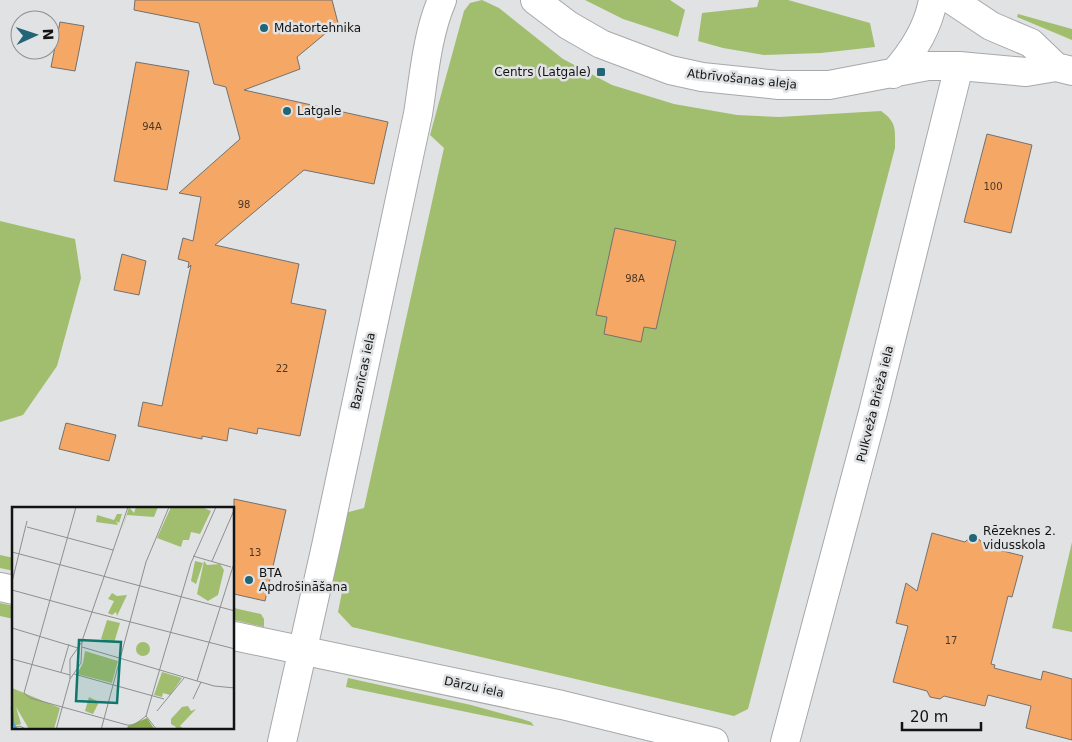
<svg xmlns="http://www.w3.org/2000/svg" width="1072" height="742" font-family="'DejaVu Sans',sans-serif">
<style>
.green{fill:#a1be6f}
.building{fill:#f5a765;stroke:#73716f}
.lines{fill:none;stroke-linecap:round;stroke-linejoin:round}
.street-casing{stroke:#a7a8aa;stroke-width:30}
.primary-casing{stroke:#a7a8aa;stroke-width:30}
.street{stroke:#fff;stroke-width:28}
.primary{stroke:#fff;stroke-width:28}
.poi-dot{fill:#216577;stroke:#e0e2e4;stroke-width:2}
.labels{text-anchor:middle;stroke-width:5;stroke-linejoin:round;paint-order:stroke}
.number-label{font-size:10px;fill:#4b3828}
.poi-label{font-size:12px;fill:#121313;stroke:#e0e2e4;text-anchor:start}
.street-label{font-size:12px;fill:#121313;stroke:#e0e2e4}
.inset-river{fill:none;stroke:#46abe4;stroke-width:2.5}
.inset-road{fill:none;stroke:#8e8f90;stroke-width:1}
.view{fill:#0f766e;fill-opacity:0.15;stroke:#0f766e;stroke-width:2.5}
.inset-edge{fill:none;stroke:#121313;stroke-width:2.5}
</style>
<rect width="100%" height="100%" fill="#e0e2e4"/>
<path class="green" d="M482,0L499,8L563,59L612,85L674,104L737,115L779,117L881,111C897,122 895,130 895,148L748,709L734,716L352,627L338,612L342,592L329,589L345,513L364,508L444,148L430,135L464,11L470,3Z
M585,0H670L685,10L678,37L623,19Z
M759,0H788L870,23L875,47L821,53L764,55L723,48L698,41L702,13L757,7Z
M1018,14L1072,29V40L1017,17Z
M0,221L75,239L81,278L57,366L23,415L0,422Z
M1072,542V632L1052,628Z
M0,555L14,558V571L0,568Z
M0,603L14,606V619L0,616Z
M234,608L261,614L264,619V627L234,620Z
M348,678L471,705L522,719L531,722L534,726L346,687Z"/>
<path class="building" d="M135,0H332L338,23L297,57L300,69L244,90L388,122L374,184L304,170L215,245L299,264L291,303L326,310L300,436L258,428L257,434L229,428L227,441L202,436V439L138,426L143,402L162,406L191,265L188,268L189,262L178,259L183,238L193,241L201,197L179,193L240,139L226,87L214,84L199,23L134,10Z
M60,22L84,26L75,71L51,67Z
M136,62L189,71L167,190L114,181Z
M987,134L1032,145L1011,233L964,222Z
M615,228L676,241L656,329L644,327L641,342L604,334L607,317L596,315Z
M122,254L146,261L139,295L114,290Z
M66,423L116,435L109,461L59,449Z
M234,499L286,510L265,601L234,594Z
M932,533L965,542L970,537L980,540L983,546L1023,556L1012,597L1008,596L991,664L995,665L994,668L1041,680L1043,671L1072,679V740L1026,728L1031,706L988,695L985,706L944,696L940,699L930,697L927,691L893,682L908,626L896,623L906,583L917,591Z"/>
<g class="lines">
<g class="street-casing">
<path id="street" d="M0,587L14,590
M234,636L562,705L714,742
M282,742L326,546L418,114C424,76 427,35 442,0
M785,742L873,412L959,66"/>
</g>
<g class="primary-casing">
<path id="primary" d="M535,0L568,25L601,44L670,70L702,77L779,85H829L928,66H959L1026,72L1056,67L1072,71
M952,0L991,26L1031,43L1056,67
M893,74C913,52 928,29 933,0"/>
</g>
<use href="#street" class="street"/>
<use href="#primary" class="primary"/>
</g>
<g class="poi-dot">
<circle cx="264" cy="28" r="5"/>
<rect x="596" y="67" width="10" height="10" rx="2.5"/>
<circle cx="287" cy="111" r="5"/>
<circle cx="973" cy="538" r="5"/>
<circle cx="249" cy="580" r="5"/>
</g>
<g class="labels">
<g class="number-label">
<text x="152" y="130">94A</text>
<text x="993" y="190">100</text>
<text x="244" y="208">98</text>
<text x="635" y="282">98A</text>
<text x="282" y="372">22</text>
<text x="255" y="556">13</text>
<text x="951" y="644">17</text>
</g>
<g class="poi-label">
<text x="274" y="32">Mdatortehnika</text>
<text x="591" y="76" text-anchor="end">Centrs (Latgale)</text>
<text x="297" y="115">Latgale</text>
<text x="983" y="535">Rēzeknes 2.<tspan x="983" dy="14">vidusskola</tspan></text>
<text x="259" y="577">BTA<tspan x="259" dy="14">Apdrošināšana</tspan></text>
</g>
<g class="street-label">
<text transform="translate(742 79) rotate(6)" y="4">Atbrīvošanas aleja</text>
<text transform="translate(363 371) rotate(-78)" y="4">Baznīcas iela</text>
<text transform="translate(875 404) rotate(-76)" y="4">Pulkveža Brieža iela</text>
<text transform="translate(474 687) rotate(12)" y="4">Dārzu iela</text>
</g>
</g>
<g transform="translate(12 507)">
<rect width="222" height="222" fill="#e0e2e4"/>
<path d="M117,0L122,6L124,0H146L142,10L115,8L110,23ZM159,0H190L199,4L188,27L179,25L177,33H171L169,40L145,31ZM105,7H110L107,16L104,14L106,18L84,15L85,8L102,13ZM183,54L191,56L184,77L179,74ZM192,54L195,58L208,57L212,63L206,88L196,94L185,87ZM100,86L105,89L115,88L105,109L104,105L100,108L96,106L102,94L96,92ZM95,113L108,116L102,136L89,132ZM124 142a7 7 0 1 1 14 0a7 7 0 1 1-14 0ZM73,144L106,154L100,176L65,167L71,156ZM150,165L170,171L158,188L151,186L150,190L142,188ZM0,181L48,201L42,222H17L4,200L9,217L2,219ZM77,190L87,195L81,207L73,204ZM176,199L179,204L184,202L168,219L172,222H163L164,220L159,217V212L170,200Z" fill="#a1be6f"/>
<path d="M135,211L143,223H114L116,219Z" fill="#8baa4f"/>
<path class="inset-river" d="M0,200L1,216L5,223"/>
<path class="inset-road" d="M64,0L12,186L18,191L115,218H122L134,209M15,20L101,43M0,45L223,104M181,49L219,60M200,54L223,1M0,75L15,14M0,83L80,105M80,105L223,142M0,121L66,141M70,140L202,179L223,181M0,152L58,168M49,165L57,137M62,167L152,192M58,172V152L70,135M185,174L223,53M181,192L189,175M145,204L172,171M134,209L179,56L204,0M134,209L145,223M0,221L8,219L15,223M44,223L58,172L69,156L70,134L116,0M89,223L134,55L157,0"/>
<path class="view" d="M67,133L109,135L105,196L64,194Z"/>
<rect width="222" height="222" class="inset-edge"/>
</g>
<g transform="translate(35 35) rotate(87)"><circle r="24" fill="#e0e2e4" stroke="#8e8f90"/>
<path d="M0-4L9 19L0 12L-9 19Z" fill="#216577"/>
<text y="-8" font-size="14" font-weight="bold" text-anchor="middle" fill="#121313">N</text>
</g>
<path d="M902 722v8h79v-8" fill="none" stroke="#121313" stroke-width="2.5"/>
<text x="910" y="722" font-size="15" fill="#121313" stroke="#e0e2e4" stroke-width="4" paint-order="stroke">20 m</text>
</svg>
